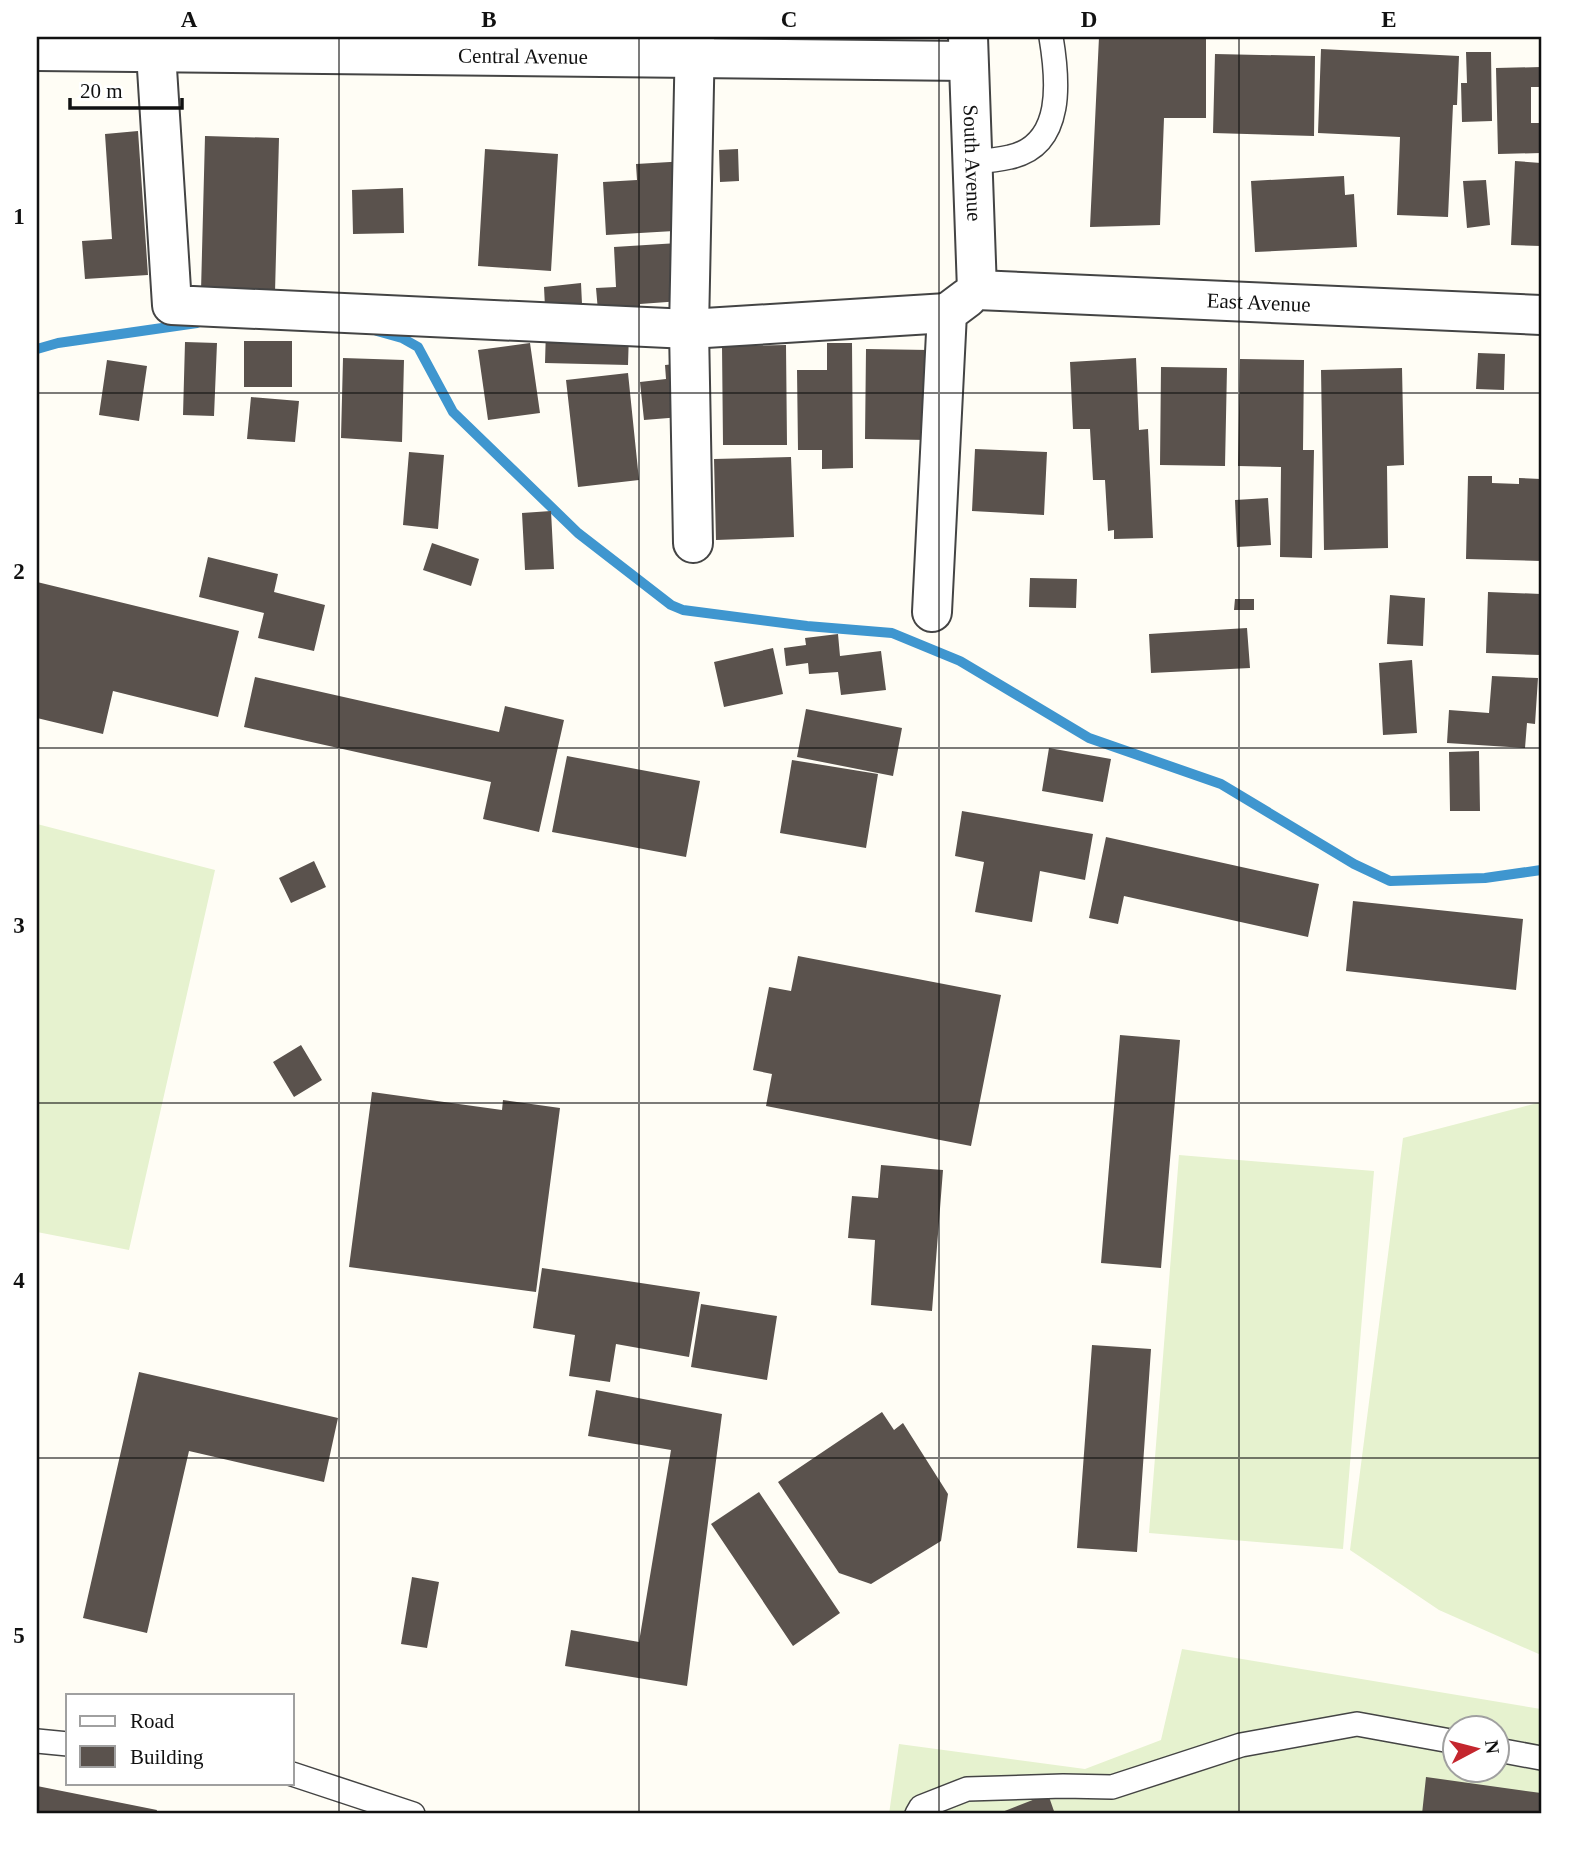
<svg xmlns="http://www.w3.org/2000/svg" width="1578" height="1851" font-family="Georgia,serif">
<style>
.pitch{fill:#e6f2cf;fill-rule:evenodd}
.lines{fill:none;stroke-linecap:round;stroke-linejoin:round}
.stream{stroke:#3f96cf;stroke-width:10}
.building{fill:#5a524d}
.lane-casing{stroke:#444;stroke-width:26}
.street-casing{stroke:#444;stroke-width:42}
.lane{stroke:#fff;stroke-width:23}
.street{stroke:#fff;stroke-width:38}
.grid{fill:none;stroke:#111;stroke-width:2;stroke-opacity:0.55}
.labels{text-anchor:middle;stroke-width:7;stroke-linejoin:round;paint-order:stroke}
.street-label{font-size:21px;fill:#111;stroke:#fff}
.neatline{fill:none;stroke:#111;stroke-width:2.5}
.grid-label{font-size:23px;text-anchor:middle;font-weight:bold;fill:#111}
</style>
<rect width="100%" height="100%" fill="#fffdf5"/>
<path class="pitch" d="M37,824L215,870L129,1250L37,1232Z
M1541,1102V1655L1439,1610L1350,1550L1403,1138Z
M1179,1155L1374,1171L1343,1549L1149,1533Z
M1182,1649L1541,1709V1814H889L899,1744L1085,1769L1161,1740ZM1456,1728H1498V1770H1456Z"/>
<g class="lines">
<path class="stream" d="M377,331L402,338L418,347L453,412L578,533L671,605L683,610L807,626L892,633L960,661L1089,738L1221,784L1354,864L1390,881L1485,878L1541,870
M37,349L58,343L197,323"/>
</g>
<path class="building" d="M1099,37L1206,39V118H1164L1160,225L1090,227Z
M1321,49L1459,56L1457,105H1453L1448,217L1397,215L1400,137L1318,133Z
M1466,52H1491L1492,121L1462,122L1461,83H1467Z
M1215,54L1315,56L1314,136L1213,133Z
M1541,67V87H1531V123H1541V153L1498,154L1496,68Z
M138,131L148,275L85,279L82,241L112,239L105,134Z
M205,136L279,138L275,293L201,291Z
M485,149L558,154L551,271L478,266Z
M738,149L739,181L720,182L719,150Z
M687,161L691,230L606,235L603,182L637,180L636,164Z
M1515,161L1541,163V246L1511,245Z
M1344,176L1345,195L1354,194L1357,247L1255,252L1251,181Z
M1486,180L1490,225L1467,228L1463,181Z
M403,188L404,233L353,234L352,190Z
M678,243L681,301L640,304V309L598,311L596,288L616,287L614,247Z
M581,283L582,304L545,307L544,287Z
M546,329L629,332L628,365L545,363Z
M244,341H292V387H244Z
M185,342L217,343L214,416L183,415Z
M530,343L540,413L488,420L478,350Z
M827,343H852L853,468L822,469V450H798L797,370H827Z
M786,345L787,445H723L722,346Z
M866,349L929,350L928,440L865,439Z
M1478,353L1505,354L1504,390L1476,389Z
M343,358L404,360L402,442L341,438Z
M1136,358L1139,430L1148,429L1153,538L1114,539V530L1108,531L1105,480H1093L1090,429H1073L1070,362Z
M1240,359L1304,360L1303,450H1314L1312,558L1280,557L1281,467L1238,466Z
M107,360L147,366L139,421L99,415Z
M676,364L681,417L644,420L640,382L666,379L665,365Z
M1161,367L1227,368L1225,466L1160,465Z
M1402,368L1404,465L1387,466L1388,548L1324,550L1321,370Z
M628,373L639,480L578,487L566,380Z
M251,397L299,401L295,442L247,439Z
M975,449L1047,452L1044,515L972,511Z
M409,452L444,455L438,529L403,525Z
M791,457L794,537L716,540L714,459Z
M1468,476H1492V483L1519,484V478L1541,479V561L1466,559Z
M1268,498L1271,545L1237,547L1235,500Z
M551,511L554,569L525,570L522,513Z
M432,543L479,559L471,586L423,570Z
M208,557L278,574L274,592L325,605L314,651L258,638L264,613L199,597Z
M1030,578L1077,579L1076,608L1029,607Z
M37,582L239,631L218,717L113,691L103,734L37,718Z
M1488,592L1541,594V655L1486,653Z
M1390,595L1425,598L1423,646L1387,644Z
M1235,599H1254V610H1234Z
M1247,628L1250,668L1151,673L1149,634Z
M838,634L840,656L881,651L886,690L841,695L838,672L809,674L808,663L786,666L784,648L806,645L805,638Z
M773,648L783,694L724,707L714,662Z
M1412,660L1417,733L1383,735L1379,663Z
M1492,676L1538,678L1535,724L1527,723L1525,748L1447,743L1449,710L1489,713Z
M255,677L499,732L505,706L564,720L539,832L483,819L491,782L244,727Z
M806,709L902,728L893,776L797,757Z
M1049,748L1111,759L1103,802L1042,791Z
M1479,751L1480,811H1450L1449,752Z
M567,756L700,781L686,857L552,832Z
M792,760L878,774L866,848L780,833Z
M962,811L1093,834L1085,880L1040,871L1032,922L975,912L984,862L955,856Z
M1106,837L1319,884L1308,937L1124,896L1118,924L1089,918Z
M314,861L326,887L291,903L279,878Z
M1353,901L1523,919L1516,990L1346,971Z
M798,956L1001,995L971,1146L766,1106L772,1074L753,1070L769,987L791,991Z
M1120,1035L1180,1040L1161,1268L1101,1263Z
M301,1045L322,1080L294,1097L273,1062Z
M372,1092L502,1110L503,1100L560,1108L536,1292L349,1267Z
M881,1165L943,1170L932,1311L871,1305L875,1240L848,1238L852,1196L878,1198Z
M542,1268L700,1292L689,1357L616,1344L610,1382L569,1376L575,1335L533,1328Z
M701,1304L777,1316L767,1380L691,1367Z
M1092,1345L1151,1349L1137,1552L1077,1548Z
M139,1372L338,1418L324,1482L189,1451L147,1633L83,1618Z
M596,1390L722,1414L687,1686L565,1666L571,1630L639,1642L671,1450L588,1436Z
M882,1412L894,1430L903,1423L948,1494L941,1541L871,1584L839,1573L778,1482Z
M759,1492L840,1613L793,1646L711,1524Z
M412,1577L439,1582L427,1648L401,1644Z
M1426,1777L1541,1793V1814H1422Z
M37,1786L157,1810L156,1814H37Z
M1048,1794L1055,1814H997Z"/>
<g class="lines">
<g class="lane-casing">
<path id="lane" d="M972,162C985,161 998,160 1010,157C1065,145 1058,79 1051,37
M37,1741L68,1744
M1498,1750L1541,1758
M292,1774L413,1814
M917,1814L921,1807L967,1789L1063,1786L1112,1787L1241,1745L1357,1724L1456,1742"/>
</g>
<g class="street-casing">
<g id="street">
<path d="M155,37L172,305L689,329L947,313"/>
<path id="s1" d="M968,37L977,290"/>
<path id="s2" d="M37,51L967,61"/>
<path id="s3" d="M977,290L1541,315"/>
<path d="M693,543L689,329L695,37"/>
<path d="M932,612L947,313L967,298"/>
</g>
</g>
<use href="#lane" class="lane"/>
<use href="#street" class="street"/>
</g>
<path class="grid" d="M339,37V1814M639,37V1814M939,37V1814M1239,37V1814M37,393H1541M37,748H1541M37,1103H1541M37,1458H1541"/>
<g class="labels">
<g class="street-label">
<text dy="7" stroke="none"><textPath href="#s2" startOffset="486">Central Avenue</textPath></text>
<text dy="7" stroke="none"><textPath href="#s1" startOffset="126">South Avenue</textPath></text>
<text dy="7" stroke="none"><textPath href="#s3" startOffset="282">East Avenue</textPath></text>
</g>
</g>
<rect width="1578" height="1851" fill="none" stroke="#ffffff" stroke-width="77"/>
<rect x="66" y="1694" width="228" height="91" fill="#ffffff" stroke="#a0a0a0" stroke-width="2"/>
<rect x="80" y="1716" width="35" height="10" fill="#ffffff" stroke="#a0a0a0" stroke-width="2"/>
<text x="130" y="1728" font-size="21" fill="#111111">Road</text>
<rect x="80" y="1746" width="35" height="21" fill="#5a524d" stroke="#a0a0a0" stroke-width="2"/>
<text x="130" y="1764" font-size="21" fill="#111111">Building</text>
<g transform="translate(1476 1749) rotate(83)"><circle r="33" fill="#ffffff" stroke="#a0a0a0" stroke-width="2"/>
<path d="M0-5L12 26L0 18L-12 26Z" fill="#c4262e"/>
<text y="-10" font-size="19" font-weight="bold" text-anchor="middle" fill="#111111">N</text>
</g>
<path d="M70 98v10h112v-10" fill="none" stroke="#111111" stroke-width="3.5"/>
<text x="80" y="98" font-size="21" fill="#111111" stroke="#ffffff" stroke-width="5" paint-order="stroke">20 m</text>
<rect x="38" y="38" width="1502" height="1774" class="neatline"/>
<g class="grid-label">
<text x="189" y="27">A</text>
<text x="489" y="27">B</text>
<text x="789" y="27">C</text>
<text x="1089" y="27">D</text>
<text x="1389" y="27">E</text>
<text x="19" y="224">1</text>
<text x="19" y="579">2</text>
<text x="19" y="933">3</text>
<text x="19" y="1288">4</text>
<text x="19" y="1643">5</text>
</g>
</svg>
